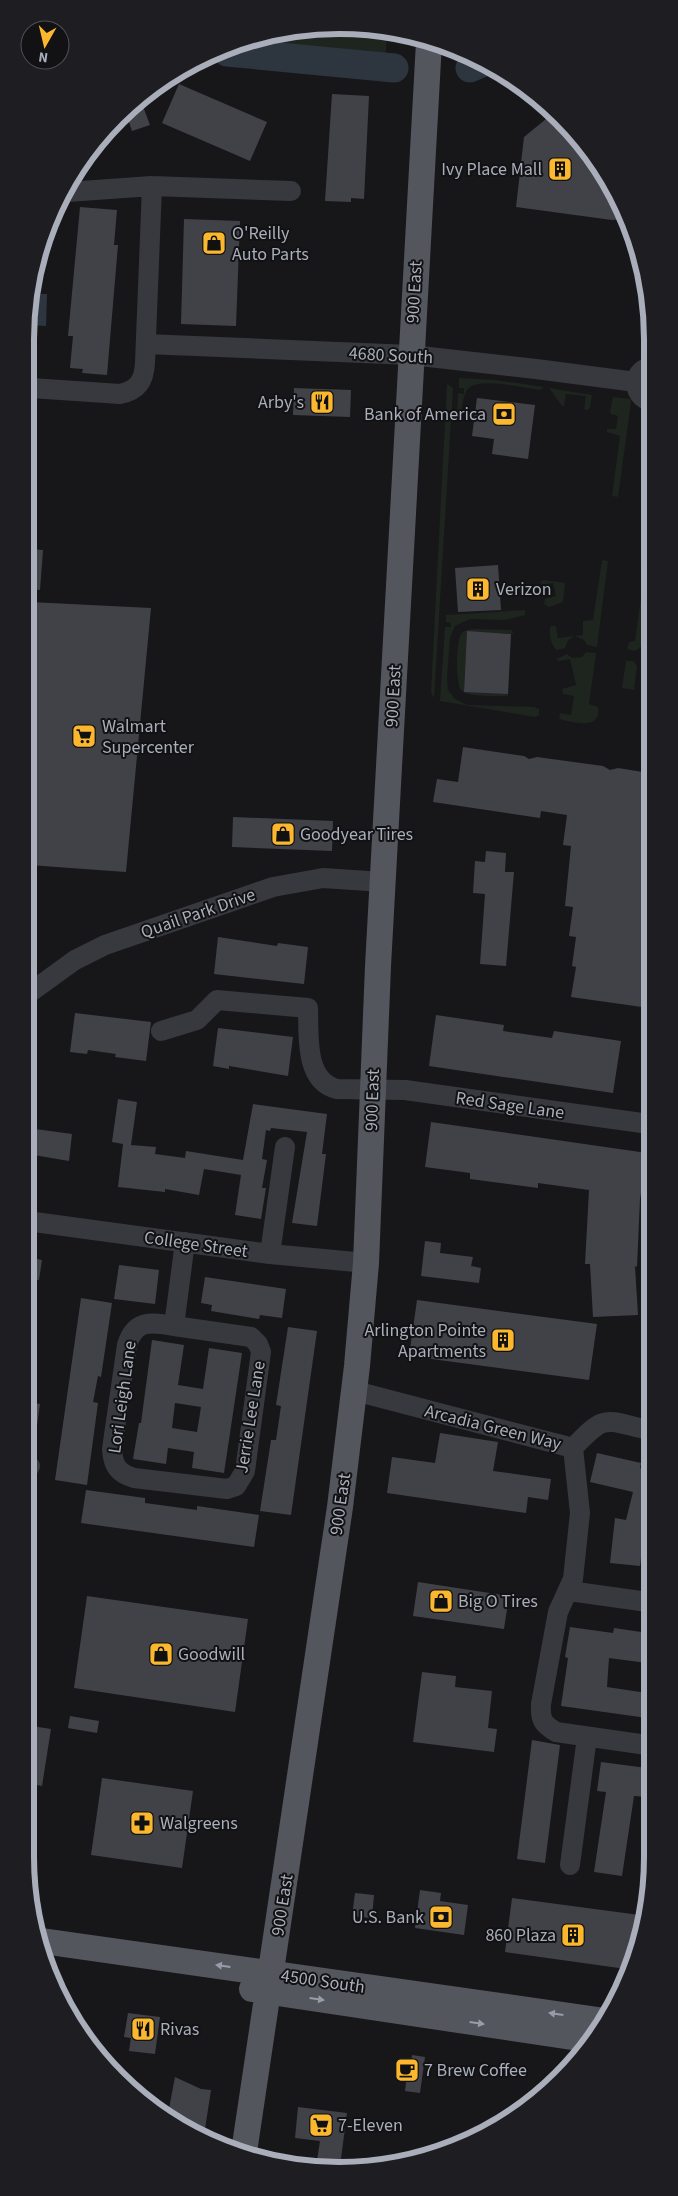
<svg xmlns="http://www.w3.org/2000/svg" width="678" height="2196" font-family="'Source Sans 3',sans-serif">
<style>
.green{fill:#1d251e}
.water{fill:#2d363f}
.lines{fill:none;stroke-linecap:round;stroke-linejoin:round}
.river{stroke:#2d363f;stroke-width:29}
.building{fill:#414247;fill-rule:evenodd}
.minor{stroke:#38393f;stroke-width:20}
.major{stroke:#54565e;stroke-width:26}
.oneway{fill:#989ca8}
.labels{text-anchor:middle;stroke-width:4;stroke-linejoin:round;paint-order:stroke}
.poi-label{font-size:18px;fill:#a9aeba;stroke:#121215;text-anchor:start}
.street-label{font-size:18px;fill:#a9aeba;stroke:#121215}
.rim{fill:none;stroke:#a9aeba;stroke-width:6}
</style>
<rect width="100%" height="100%" fill="#17171a"/>
<path class="green" d="M278,31H387L385,69L230,51Z
M459,378L495,380L544,387L540,390C524,388 477,376 467,390C462,398 462,411 460,420H457L458,393L464,394V388H459Z
M447,384L453,388L434,698L431,692Z
M549,388L592,395L590,408L587,410L584,409L586,396L566,394L564,406H562Z
M613,397L630,399L631,402L618,497L612,496L620,436L607,432V429H616L618,416L611,414L610,412Z
M602,560L608,561L597,647L587,645L584,640L575,636L568,640L565,648L557,650C551,646 548,632 551,626H556L558,638L583,635V621L593,620Z
M639,565L650,566V592L642,646L635,651L627,649L629,642L635,641L645,568Z
M543,580L565,583L563,602L549,607L544,604L545,599L556,596L553,583L542,585L540,582Z
M525,610V615L505,620L470,619L455,626L450,638L447,678L448,690L455,699L467,705L534,707L539,709V715L535,717L440,701L445,627H451V623L446,622V615Z
M471,629L512,630L513,634L467,632L464,691L508,694V696C499,696 468,697 462,691C455,686 456,642 461,634C463,631 467,630 471,629Z
M586,652L596,653L589,704L598,707C602,731 573,722 559,719L560,713L571,715L574,696L563,694L562,689L576,685L570,659L559,661L556,659L567,654L572,658L582,657Z
M626,661H633L637,666L634,690L622,688Z"/>
<path class="water" d="M31,294H47L46,326L31,325Z"/>
<g class="lines">
<path class="river" d="M227,52L394,68
M470,68L484,62"/>
</g>
<path class="building" d="M179,84L267,122L250,161L162,123Z
M332,94L369,96L364,199L351,198V202L325,201Z
M141,101L150,125L132,131L127,116Z
M546,119L562,121L575,132L621,200L626,219L612,220L516,207L524,137Z
M80,207L117,210L114,245H118L107,375L82,373L83,369L70,368L73,336H68Z
M184,219L240,221L236,326L181,324Z
M294,388L351,390L350,417L293,415Z
M477,398L535,405L528,459L492,454L494,439L472,436Z
M30,549L43,550L40,590L30,589Z
M498,565L501,610L458,612L455,568Z
M30,602L151,608L126,872L29,865Z
M467,631L511,634L508,694L464,692Z
M463,747L524,756L529,759L537,757L603,766L610,770L618,768L649,773V1008L571,997L576,967L572,966L576,937L569,936L573,907L565,906L571,846L563,845L567,815L541,811L540,818L433,802L437,779L458,782Z
M233,817L333,821L332,851L232,847Z
M486,851L506,853L505,872H514L506,966L480,964L485,894L473,893L475,861L485,862Z
M218,937L277,946L278,943L308,947L304,984L214,974Z
M75,1013L151,1022L146,1061L115,1057L116,1054L88,1050L87,1054L70,1052Z
M436,1015L504,1025L503,1031L552,1038L554,1031L621,1041L613,1093L429,1066Z
M218,1028L293,1037L288,1076L229,1066V1069L213,1066Z
M118,1099L137,1102L131,1145L156,1147L155,1154L185,1158L186,1151L243,1160L253,1104L327,1114L322,1154H326L317,1226L292,1223L307,1132L271,1128L270,1131L266,1130L262,1159L267,1160L262,1188H266L261,1219L235,1215L241,1175L204,1169L199,1195L165,1189V1192L118,1187L123,1144L112,1142Z
M431,1122L647,1153L640,1199L637,1267L635,1266L638,1315L593,1317L590,1264H585L589,1190L538,1183V1188L470,1179V1173L425,1167Z
M28,1128L72,1134L69,1161L28,1154Z
M425,1241L441,1243L440,1253L473,1257L471,1266L481,1268L479,1283L421,1276Z
M27,1257L42,1260L39,1280L27,1279Z
M119,1265L159,1270L155,1304L114,1299Z
M205,1277L286,1289L282,1318L260,1315L259,1319L211,1311L212,1305L201,1303Z
M81,1298L112,1303L101,1377L98,1376L93,1402L98,1403L87,1485L55,1480Z
M417,1300L597,1324L589,1380L409,1356Z
M288,1327L317,1331L291,1515L260,1511L271,1440H276L281,1406L276,1405Z
M152,1340L184,1345L178,1385L203,1389L209,1348L242,1353L224,1473L192,1468L194,1452L168,1448L166,1464L133,1459L139,1423H141ZM175,1403L201,1407L197,1432L172,1428Z
M27,1402L40,1404L35,1440H27Z
M440,1433L498,1442L493,1471L551,1479L548,1500L528,1497L526,1513L387,1493L392,1457L435,1463Z
M597,1453L641,1463L640,1468L648,1470V1501L640,1566L610,1563L615,1518L626,1520L633,1492L590,1482Z
M86,1490L145,1498V1503L197,1510V1506L259,1515L254,1547L81,1523Z
M418,1582L509,1596L504,1629L413,1616Z
M87,1596L248,1619L235,1712L74,1688Z
M570,1627L613,1633L614,1628L648,1633L647,1663L609,1658L607,1687L647,1693V1718L561,1706L568,1658L565,1657Z
M422,1672L456,1676L455,1687L492,1691L488,1728L497,1729L494,1752L413,1742Z
M70,1716L99,1721L97,1733L68,1728Z
M26,1725L51,1729L42,1786L25,1783Z
M532,1740L560,1745L545,1863L517,1859Z
M601,1762L647,1768V1797L634,1796L622,1876L594,1872L606,1792L597,1791Z
M102,1778L193,1791L182,1868L91,1855Z
M420,1890L441,1893L440,1901L468,1905L464,1935L415,1928Z
M355,1893L374,1895L372,1918L352,1916Z
M512,1898L647,1916V1919L626,1969L505,1952Z
M128,2013L160,2017L155,2054L129,2051L131,2038L124,2037Z
M412,2055L425,2057L420,2093L405,2091L408,2065H411Z
M175,2077L201,2089L211,2090L205,2129L184,2126L168,2114Z
M298,2107L347,2113L340,2166L316,2167L320,2141L295,2138Z"/>
<g class="lines">
<path class="minor" d="M67,192L152,186L291,191
M146,344L411,355L536,369L636,382
M31,388L120,394C138,390 144,381 145,363L152,186
M650,401C632,396 631,371 650,367
M28,994L75,960L105,945L273,887L323,878L383,882
M161,1031L197,1020L217,1000L308,1008C309,1034 304,1081 337,1089L405,1090L649,1124
M27,1221L270,1254L366,1263
M270,1254L285,1147
M174,1326L251,1337L258,1344L261,1352L245,1471L236,1486L227,1489L134,1478C118,1473 113,1466 112,1449L127,1345C135,1319 151,1322 174,1326L185,1242
M355,1391L573,1448
M573,1448L580,1513L573,1579L558,1612L541,1704C540,1720 543,1724 556,1732L647,1745
M573,1448C606,1413 604,1420 648,1430
M27,1465L30,1466
M569,1591L648,1602
M570,1865L587,1737"/>
<path class="major" d="M42,1941L605,2021
M252,1989L592,2040
M244,2152L340,1507L357,1366L366,1263L378,966L429,42"/>
</g>
<defs><path id="oneway-solid" d="M-6-.8H1V-3.2L6.5 0L1 3.2V.8H-6Z" transform="scale(1.25)"/></defs>
<g class="oneway">
<use href="#oneway-solid" transform="translate(223 1966) rotate(-172)"/>
<use href="#oneway-solid" transform="translate(317 1999) rotate(8)"/>
<use href="#oneway-solid" transform="translate(556 2014) rotate(-172)"/>
<use href="#oneway-solid" transform="translate(477 2023) rotate(8)"/>
</g>
<defs>
<g id="building-square" transform="scale(1.25)"><rect x="-9" y="-9" width="18" height="18" rx="4" fill="#fbb82e" stroke="#121215"/><path d="M-4-6H4V6H1V3H-1V6H-4ZM-2.5-4.3h1.7v1.8h-1.7ZM.8-4.3h1.7v1.8H.8ZM-2.5-1h1.7V.8h-1.7ZM.8-1h1.7V.8H.8Z" fill="#111"/></g>
<g id="shop-square" transform="scale(1.25)"><rect x="-9" y="-9" width="18" height="18" rx="4" fill="#fbb82e" stroke="#121215"/><path d="M-5-2.5h2.3a2.7 3.5 0 0 1 5.4 0H5L5.5 6h-11ZM-1.5-2.5h3a1.5 2.3 0 0 0-3 0Z" fill="#111"/></g>
<g id="restaurant-square" transform="scale(1.25)"><rect x="-9" y="-9" width="18" height="18" rx="4" fill="#fbb82e" stroke="#121215"/><path d="M-5-6h1v4h1v-4h1v4h1v-4h1v5L-1.5 .5V6h-2V.5L-5-1ZM5-6V6H3V1.5H1.5Q1.5-4 5-6Z" fill="#111"/></g>
<g id="bank-square" transform="scale(1.25)"><rect x="-9" y="-9" width="18" height="18" rx="4" fill="#fbb82e" stroke="#121215"/><path d="M-6-4H6V4H-6ZM0-2.3a2.3 2.3 0 1 0 0 4.6a2.3 2.3 0 1 0 0-4.6Z" fill="#111"/></g>
<g id="supermarket-square" transform="scale(1.25)"><rect x="-9" y="-9" width="18" height="18" rx="4" fill="#fbb82e" stroke="#121215"/><path d="M-6-5.5h2.5l.6 2H6L4.5 2H-2.5L-4.4-4H-6ZM-1.5 3.2a1.3 1.3 0 1 0 .1 0ZM3 3.2a1.3 1.3 0 1 0 .1 0Z" fill="#111"/></g>
<g id="pharmacy-square" transform="scale(1.25)"><rect x="-9" y="-9" width="18" height="18" rx="4" fill="#fbb82e" stroke="#121215"/><path d="M-2-6h4v4h4v4h-4v4h-4v-4h-4v-4h4Z" fill="#111"/></g>
<g id="cafe-square" transform="scale(1.25)"><rect x="-9" y="-9" width="18" height="18" rx="4" fill="#fbb82e" stroke="#121215"/><path d="M-5.5-4.5H6V0H3Q3 3.5 0 3.5H-2.5Q-5.5 3.5-5.5 0ZM3-3.2v2h1.7v-2ZM-6 4.5H4V6H-6Z" fill="#111"/></g>
</defs>
<g fill-rule="evenodd">
<use href="#building-square" x="560" y="169"/>
<use href="#shop-square" x="214" y="243"/>
<use href="#restaurant-square" x="322" y="402"/>
<use href="#bank-square" x="504" y="414"/>
<use href="#building-square" x="478" y="589"/>
<use href="#supermarket-square" x="84" y="736"/>
<use href="#shop-square" x="283" y="834"/>
<use href="#building-square" x="503" y="1340"/>
<use href="#shop-square" x="441" y="1601"/>
<use href="#shop-square" x="161" y="1654"/>
<use href="#pharmacy-square" x="142" y="1823"/>
<use href="#bank-square" x="441" y="1917"/>
<use href="#building-square" x="573" y="1935"/>
<use href="#restaurant-square" x="143" y="2029"/>
<use href="#cafe-square" x="407" y="2070"/>
<use href="#supermarket-square" x="321" y="2125"/>
</g>
<g class="labels">
<g class="poi-label">
<text x="542" y="175" text-anchor="end">Ivy Place Mall</text>
<text x="232" y="239">O'Reilly<tspan x="232" dy="21">Auto Parts</tspan></text>
<text x="304" y="408" text-anchor="end">Arby's</text>
<text x="486" y="420" text-anchor="end">Bank of America</text>
<text x="496" y="595">Verizon</text>
<text x="102" y="732">Walmart<tspan x="102" dy="21">Supercenter</tspan></text>
<text x="300" y="840">Goodyear Tires</text>
<text x="486" y="1336" text-anchor="end">Arlington Pointe<tspan x="486" dy="21">Apartments</tspan></text>
<text x="458" y="1607">Big O Tires</text>
<text x="178" y="1660">Goodwill</text>
<text x="160" y="1829">Walgreens</text>
<text x="424" y="1923" text-anchor="end">U.S. Bank</text>
<text x="556" y="1941" text-anchor="end">860 Plaza</text>
<text x="160" y="2035">Rivas</text>
<text x="424" y="2076">7 Brew Coffee</text>
<text x="338" y="2131">7-Eleven</text>
</g>
<g class="street-label">
<text transform="translate(414 292) rotate(-87)" y="6">900 East</text>
<text transform="translate(391 355) rotate(3)" y="6">4680 South</text>
<text transform="translate(393 696) rotate(-87)" y="6">900 East</text>
<text transform="translate(198 913) rotate(-19)" y="6">Quail Park Drive</text>
<text transform="translate(372 1100) rotate(-88)" y="6">900 East</text>
<text transform="translate(510 1105) rotate(8)" y="6">Red Sage Lane</text>
<text transform="translate(196 1244) rotate(8)" y="6">College Street</text>
<text transform="translate(122 1397) rotate(-82)" y="6">Lori Leigh Lane</text>
<text transform="translate(250 1417) rotate(-81)" y="6">Jerrie Lee Lane</text>
<text transform="translate(493 1427) rotate(14)" y="6">Arcadia Green Way</text>
<text transform="translate(340 1504) rotate(-82)" y="6">900 East</text>
<text transform="translate(282 1905) rotate(-81)" y="6">900 East</text>
<text transform="translate(323 1981) rotate(8)" y="6">4500 South</text>
</g>
</g>
<path d="M0 0H678V2196H0ZM339 34H339A305 305 0 0 1 644 339V1857A305 305 0 0 1 339 2162H339A305 305 0 0 1 34 1857V339A305 305 0 0 1 339 34Z" fill="#1e1e22" fill-rule="evenodd"/>
<path class="rim" d="M339 34H339A305 305 0 0 1 644 339V1857A305 305 0 0 1 339 2162H339A305 305 0 0 1 34 1857V339A305 305 0 0 1 339 34Z"/>
<g transform="translate(45 45) rotate(188)"><circle r="24" fill="#121215" stroke="#4e5057"/>
<path d="M0-4L9 19L0 12L-9 19Z" fill="#fbb82e"/>
<text y="-8" font-size="14" font-weight="bold" text-anchor="middle" fill="#a9aeba">N</text>
</g>
</svg>
